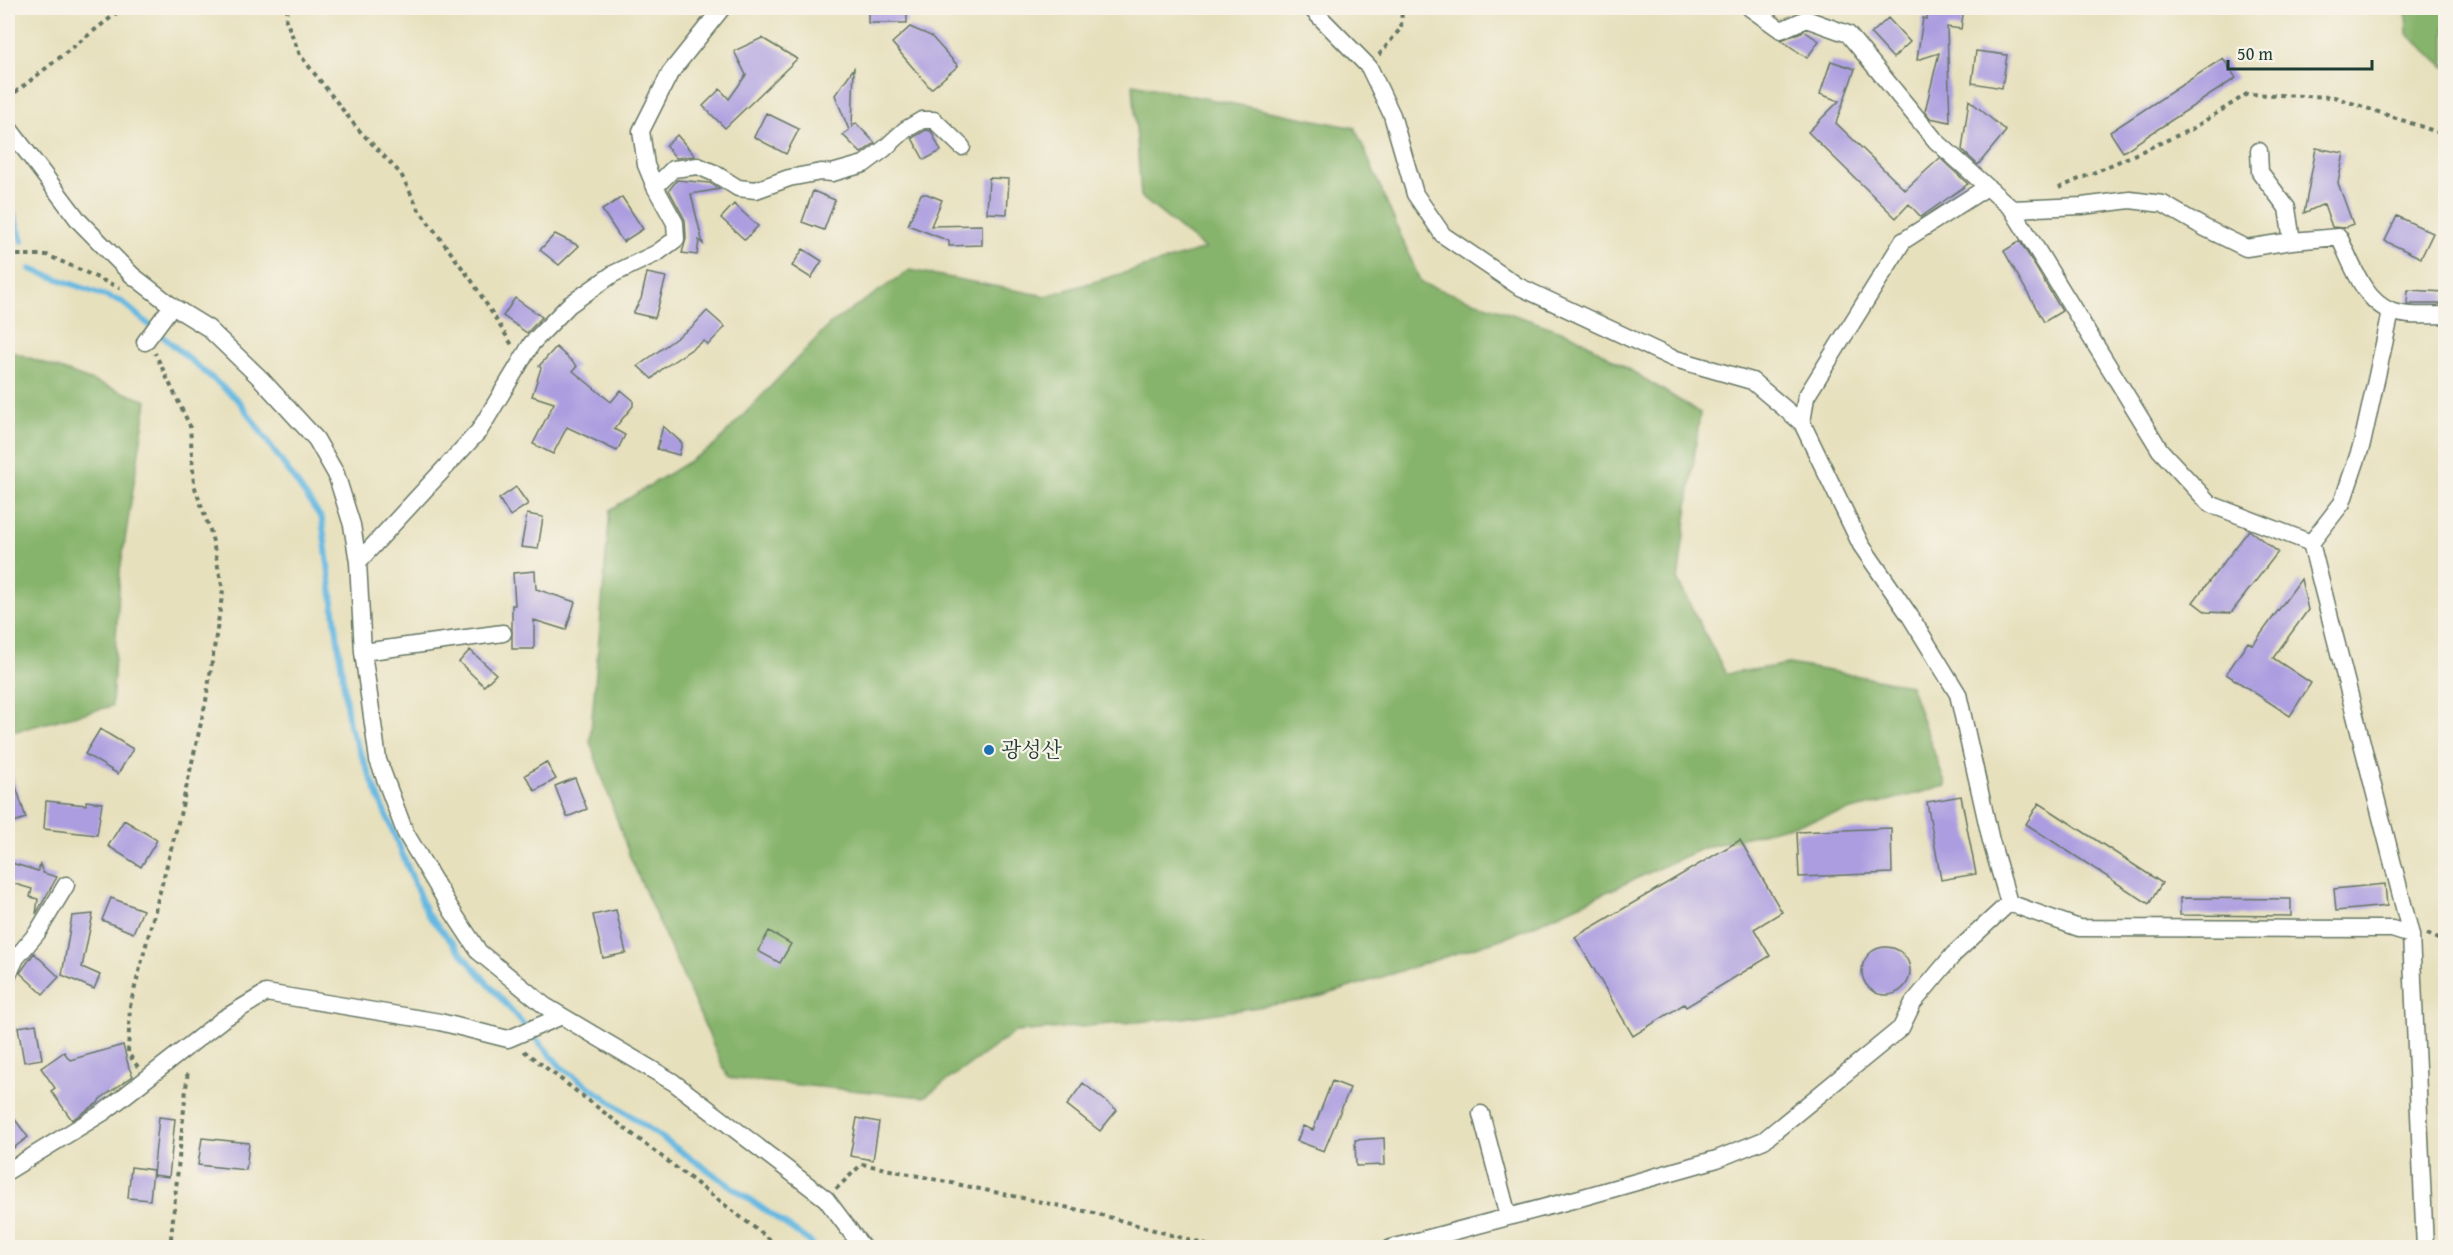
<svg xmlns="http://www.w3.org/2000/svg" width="2453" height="1255" font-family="'Gentium Book Plus','Noto Serif KR',serif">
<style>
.forest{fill:#87b46c;stroke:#537850;stroke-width:1.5}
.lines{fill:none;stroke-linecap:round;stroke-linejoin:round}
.stream{stroke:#65b8e1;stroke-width:6}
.building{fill:#ab9de0}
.street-casing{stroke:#657664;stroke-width:19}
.path{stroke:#657664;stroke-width:4;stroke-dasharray:4.5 4.5;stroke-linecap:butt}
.street{stroke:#fff;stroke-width:16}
.poi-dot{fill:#1f6fb2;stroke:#f7f3e8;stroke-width:2}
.labels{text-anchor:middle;stroke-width:4.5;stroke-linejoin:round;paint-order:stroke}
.poi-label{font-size:21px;fill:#1f3d34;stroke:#f7f3e8;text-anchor:start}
</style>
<rect width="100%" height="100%" fill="#f7f3e8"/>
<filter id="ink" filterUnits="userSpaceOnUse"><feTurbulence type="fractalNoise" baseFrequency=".0167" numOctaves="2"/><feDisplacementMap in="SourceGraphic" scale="12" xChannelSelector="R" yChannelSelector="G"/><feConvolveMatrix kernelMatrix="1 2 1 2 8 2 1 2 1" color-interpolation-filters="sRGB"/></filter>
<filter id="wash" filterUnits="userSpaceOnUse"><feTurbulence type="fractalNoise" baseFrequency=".008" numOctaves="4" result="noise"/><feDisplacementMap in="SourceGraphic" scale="24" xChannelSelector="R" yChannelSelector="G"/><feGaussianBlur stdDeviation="1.35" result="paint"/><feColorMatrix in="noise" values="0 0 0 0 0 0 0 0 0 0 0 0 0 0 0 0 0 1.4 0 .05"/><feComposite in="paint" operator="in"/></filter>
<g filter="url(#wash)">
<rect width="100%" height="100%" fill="#e7e0bd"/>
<path class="forest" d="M2406,8H2445V67L2407,34Z
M1133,84L1355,128L1421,283L1573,335L1700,413L1678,581L1726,674L1789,664L1910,685L1946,786L1703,848L1510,936L1313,999L1183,1018L1015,1032L924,1097L728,1078L630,857L590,742L610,510L714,446L830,324L910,270L1046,296L1205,249L1141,197Z
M8,350L147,401L120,571L112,706L8,733Z"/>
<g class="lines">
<path class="stream" d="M8,194L22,241
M30,269L122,302L239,401L322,519L349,725L427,914L561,1067L809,1241L814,1248"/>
</g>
<g id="blocks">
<path class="building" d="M868,8H907V23H868Z
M1928,8H1964L1961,29L1947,27L1950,122L1930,118L1925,111L1939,53L1917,60L1923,18L1927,19Z
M1888,18L1910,42L1893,58L1871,34Z
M910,27L931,36L958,66L931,89L892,43Z
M1804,31L1819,41L1807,58L1781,40Z
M762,38L797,59L725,128L703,106L720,89L729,99L746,75L734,51Z
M1976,51L2007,55L2002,88L1972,83Z
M2223,58L2236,78L2123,152L2110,132Z
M1831,61L1855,69L1836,123L1905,190L1940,158L1968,184L1921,217L1909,204L1896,218L1808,132L1839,101L1820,94Z
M854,68L852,127L856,123L875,143L861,153L843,135L849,130L835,95Z
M1969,100L2006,131L1978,165L1962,150Z
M766,113L799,129L786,154L754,137Z
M926,130L931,131L941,151L924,160L912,138Z
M677,135L695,156L676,158L666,146Z
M2316,148L2344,153L2338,183L2353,224L2343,228L2332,227L2324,204L2304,213Z
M989,178L1009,179L1007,214L987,213Z
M677,180L710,183L720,189L691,194L703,244L699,240L697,255L682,253L686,239L685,220L669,190Z
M813,191L835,200L824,230L802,222Z
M921,194H927L942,200L931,226L982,225V245L949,246V241L908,225Z
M622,197L643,229L623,242L602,210Z
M734,204L758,226L745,240L721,218Z
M2397,216L2433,233L2421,258L2385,241Z
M555,234L579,246L559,265L540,250Z
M2020,241L2062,311L2044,322L2004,251Z
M803,249L822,261L811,278L792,266Z
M647,273L666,277L655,318L633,313L641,299Z
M2408,290L2445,292V304H2407Z
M515,298L542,317L527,333L503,316Z
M707,311L725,327L708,345L704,341L662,369L652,379L638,366L693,326Z
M556,347L577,366L573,371L611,402L621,390L633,400V406L614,429L625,435L617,451L567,427L553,454L533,444L554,403L532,396L541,368L539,366Z
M663,426L682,443L679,455L657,449Z
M516,487L528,504L510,516L499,499Z
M527,514L543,517L538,549L521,547Z
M2249,530L2278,552L2231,613L2206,612L2193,602Z
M535,571L536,589L575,602L566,630L534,620V649H512V605H515L513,573Z
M2301,579L2308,610L2273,658L2311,683L2290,716L2226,674L2248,642L2253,645Z
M470,650L496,674L484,686L459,662Z
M100,729L133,749L118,774L85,754Z
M546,762L556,779L535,791L525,775Z
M11,771L26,818L8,824V772Z
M575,778L587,809L567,817L555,786Z
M1961,796L1976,874L1941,880L1927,802Z
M46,801L86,805V801L102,803L97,835L44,829Z
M2039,803L2162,883L2149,904L2026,824Z
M124,820L157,840L141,867L108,846Z
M1891,828L1892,873L1799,877L1797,832Z
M1740,840L1782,912L1754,929L1770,956L1686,1007L1684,1004L1633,1036L1575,937Z
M8,862L38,871L40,864L43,873L57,877L36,914L38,899L30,897L32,889L8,882Z
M2385,884L2387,906L2336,911L2334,889Z
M111,898L143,910L133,933L102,920Z
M2180,898L2291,899V916L2180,915Z
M616,910L626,953L603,958L593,915Z
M93,914L82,967L100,975L94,989L62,975L72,916Z
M769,931L791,944L780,963L758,951Z
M1862 971a24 24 0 1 1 48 0a24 24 0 1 1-48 0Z
M34,953L59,977L43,994L20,973Z
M36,1024L42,1059L24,1062L18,1027Z
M123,1045L129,1068L133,1076L100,1099L98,1103L72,1120L51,1091L55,1088L41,1068L64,1052L70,1060Z
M1332,1081L1350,1088L1324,1151L1297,1141L1303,1126L1313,1130Z
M1083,1083L1117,1110L1100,1131L1067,1105Z
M8,1110L28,1137L8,1152Z
M159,1117L175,1119L169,1177L153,1175Z
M857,1118L879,1122L873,1160L850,1156Z
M202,1138L249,1143L246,1170L198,1165Z
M1384,1138L1385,1165L1356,1166L1355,1140Z
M131,1167L153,1170L150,1200L128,1198Z"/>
</g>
</g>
<g filter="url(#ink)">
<use href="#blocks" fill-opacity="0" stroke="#657664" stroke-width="1.5"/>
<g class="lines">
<g class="street-casing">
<path id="street" d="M1311,8L1369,67L1392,115L1415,194L1443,235L1518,286L1672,358L1752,381L1802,423L1861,545L1910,616L1958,694L1991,841L2009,903
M1750,8L1781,30L1806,19L1848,34L1936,141L2012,209L2160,450L2210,504L2311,543
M8,127L79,221L132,275L172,306L208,328L261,379L316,439L336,474L352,525L358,562L363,652L378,760L405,832L452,911L479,952L545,1006L673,1082L826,1199L863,1248
M2259,151L2260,172L2287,208L2292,241L2339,237C2352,263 2363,302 2393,312C2409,317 2429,315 2446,315
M655,187L673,169L698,166L714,173L738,188L756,190L789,178L821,172L832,173L864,164L884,149L905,130L922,120H934L962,147
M2012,209L2082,206L2130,200L2163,204L2205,228L2246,248L2292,241
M145,342L172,306
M1802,423L1806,397L1903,241L1987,187
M2311,543L2411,935L2425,1248
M2311,543L2342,503L2362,444L2391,312
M358,562L479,431L532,343L569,305L613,274L657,253L676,239L675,223L655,187L646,165L641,131L670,73L722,8
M363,652L503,633
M2009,903L2079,928L2392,929L2411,935
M8,975L16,958L37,933L66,885
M1481,1114L1508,1216
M8,1171L104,1112L223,1019L266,993L440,1022L508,1039L562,1016
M1391,1248L1580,1198L1717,1159L1764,1140L1901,1028L1913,1003L1954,954L2009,903"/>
</g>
<path class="path" d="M288,8L286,20L300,55L357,128L401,174L419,210L472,281L512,345
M1379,55L1401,28L1402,8
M8,98L123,8
M2059,188L2192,129L2247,94L2334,97L2446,135
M8,255H47L120,288
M2427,934L2446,942
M524,1051L781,1248
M138,1067L128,1053L130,1006L180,815L206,701L223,590L211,533L194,485L190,426L155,353
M836,1189L862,1164L1098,1214L1217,1248
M170,1248L188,1069"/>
<use href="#street" class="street"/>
</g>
</g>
<circle class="poi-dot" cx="989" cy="750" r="6"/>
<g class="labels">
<g class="poi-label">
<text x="1001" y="757">광성산</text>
</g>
</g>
<rect width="2453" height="1255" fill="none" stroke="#f7f3e8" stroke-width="30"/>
<path d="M2228 60v9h144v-9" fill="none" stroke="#1f3d34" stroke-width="3"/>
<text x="2237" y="60" font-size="18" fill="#1f3d34" stroke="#f7f3e8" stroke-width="4.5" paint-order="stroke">50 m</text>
</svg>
